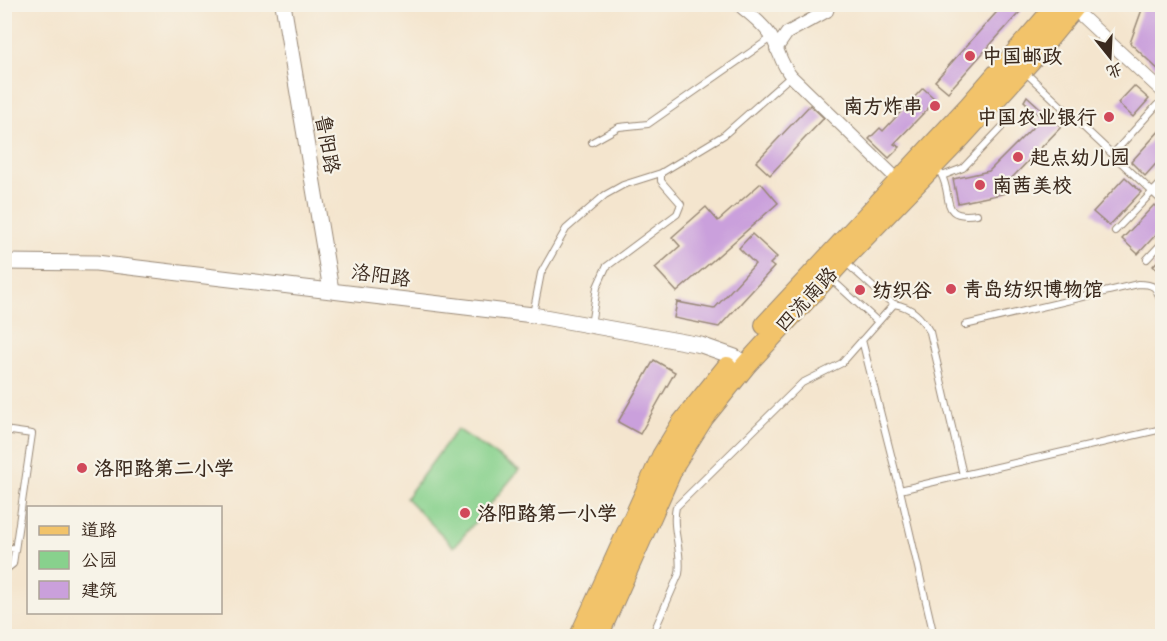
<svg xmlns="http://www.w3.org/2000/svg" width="1167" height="641" font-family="Dekko,'LXGW WenKai TC',sans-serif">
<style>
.green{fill:#88d18d;stroke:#627e56;stroke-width:1.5}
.building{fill:#caa0dc}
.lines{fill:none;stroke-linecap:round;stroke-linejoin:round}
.service-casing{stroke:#988876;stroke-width:8}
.minor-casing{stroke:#988876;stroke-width:14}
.tertiary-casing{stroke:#988876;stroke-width:17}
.primary-casing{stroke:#988876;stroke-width:22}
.service{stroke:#fff;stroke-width:6}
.minor{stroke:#fff;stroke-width:12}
.tertiary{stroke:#fff;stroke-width:15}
.primary{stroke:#f2c36a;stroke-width:20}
.poi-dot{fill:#d1495b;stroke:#f7f3e8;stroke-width:2}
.labels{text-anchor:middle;stroke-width:4.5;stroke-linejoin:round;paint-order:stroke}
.poi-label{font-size:20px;font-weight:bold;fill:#3b2a1e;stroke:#f7f3e8;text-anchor:start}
.street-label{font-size:20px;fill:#3b2a1e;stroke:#f7f3e8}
</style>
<rect width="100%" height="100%" fill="#f7f3e8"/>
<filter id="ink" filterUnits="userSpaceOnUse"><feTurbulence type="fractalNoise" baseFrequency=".0167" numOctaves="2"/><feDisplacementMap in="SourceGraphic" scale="12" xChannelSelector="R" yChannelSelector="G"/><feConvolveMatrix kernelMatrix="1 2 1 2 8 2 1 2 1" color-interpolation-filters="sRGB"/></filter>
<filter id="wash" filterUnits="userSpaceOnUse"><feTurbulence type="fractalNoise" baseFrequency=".008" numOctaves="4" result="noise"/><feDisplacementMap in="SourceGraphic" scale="24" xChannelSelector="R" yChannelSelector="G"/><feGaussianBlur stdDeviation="1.35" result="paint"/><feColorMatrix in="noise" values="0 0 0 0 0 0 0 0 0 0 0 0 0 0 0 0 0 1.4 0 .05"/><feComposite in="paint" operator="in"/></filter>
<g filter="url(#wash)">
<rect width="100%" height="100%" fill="#f4e5ce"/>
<path class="green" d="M457,429L519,470L454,547L406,498Z"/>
<g id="blocks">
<path class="building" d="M1004,4H1027L948,92L935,81Z
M1144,4H1162V73L1130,43Z
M1134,86L1149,99L1133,117L1118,103Z
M923,88L936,100L894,144L900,147L889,158L869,139L880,128L883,131Z
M1027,96L1061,127L1005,185L1007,193L958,203L953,179L989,171L1042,118L1024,101Z
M810,105L824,118L770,175L756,162Z
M1162,128V157L1145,176L1131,162Z
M1125,177L1141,192L1109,226L1093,212Z
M761,183L778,203L677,292L655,268L680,246L672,237L706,207L718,221Z
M1154,205L1162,213V228L1138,254L1122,239Z
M752,234L777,257L770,264L774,267L719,327L674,318L677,302L714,309L755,264L739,248Z
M1162,256V275L1153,266Z
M654,360L675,372L640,434L618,422Z"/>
</g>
</g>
<g filter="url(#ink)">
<use href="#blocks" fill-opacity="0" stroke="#988876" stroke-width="1.5"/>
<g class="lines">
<g class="service-casing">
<path id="service" d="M1025,72L1162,201
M592,142L619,127L648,124L771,38
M1113,154L1157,105
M941,174C954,197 938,220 977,214
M942,176L963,168L1001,128
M1115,231L1162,182
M1147,259L1162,243
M844,261L884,297L894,304
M830,278L877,321
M533,314L541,273L566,229L605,195L623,185L661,173L724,135L791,76
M591,325L597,287L606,267L677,214L681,204L661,181V173
M965,325L1138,284C1157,284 1156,288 1162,305
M862,340L900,490L934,636
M4,430L32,434L13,564L4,571
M900,490L963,475
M4,547L15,549
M652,636L679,574C683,552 671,529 676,507L802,383L842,363L894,304C912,307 921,317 930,332L963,475L1162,429"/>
</g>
<g class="minor-casing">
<path id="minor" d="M738,4C749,14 765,25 772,38C779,51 781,64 791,76L898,180
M1074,9L1162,91
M776,49L787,33L827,11L829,4"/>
</g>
<g class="tertiary-casing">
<path id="tertiary" d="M283,4L331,290
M4,262L96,263L533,315L701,345L735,357L746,365"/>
</g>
<g class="primary-casing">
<path id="primary" d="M765,325L969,106L1058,4
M580,636L662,456L682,423L727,367
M598,636L675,463L704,417L746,365L851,251L961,137L1031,60L1077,4"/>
</g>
<use href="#service" class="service"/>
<use href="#minor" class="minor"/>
<use href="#tertiary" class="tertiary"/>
<use href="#primary" class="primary"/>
</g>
</g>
<g class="poi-dot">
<circle cx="970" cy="56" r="6"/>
<circle cx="935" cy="106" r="6"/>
<circle cx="1109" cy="117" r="6"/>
<circle cx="1018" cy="157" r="6"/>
<circle cx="980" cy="185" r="6"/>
<circle cx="951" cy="289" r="6"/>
<circle cx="860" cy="290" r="6"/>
<circle cx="82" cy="468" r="6"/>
<circle cx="465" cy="513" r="6"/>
</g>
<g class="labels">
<g class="poi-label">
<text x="982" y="63">中国邮政</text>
<text x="923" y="113" text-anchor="end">南方炸串</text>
<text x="1097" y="124" text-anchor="end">中国农业银行</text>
<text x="1030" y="164">起点幼儿园</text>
<text x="992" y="192">南茜美校</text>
<text x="963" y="296">青岛纺织博物馆</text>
<text x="872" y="297">纺织谷</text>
<text x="94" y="475">洛阳路第二小学</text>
<text x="477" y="520">洛阳路第一小学</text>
</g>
<g class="street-label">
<text transform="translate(328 144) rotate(80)" y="7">鲁阳路</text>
<text transform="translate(381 275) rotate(8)" y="7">洛阳路</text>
<text transform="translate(806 299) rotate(-47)" y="7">四流南路</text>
</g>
</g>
<rect width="1167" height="641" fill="none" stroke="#f7f3e8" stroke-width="24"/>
<rect x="27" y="506" width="195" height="108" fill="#f7f3e8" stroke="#aca397" stroke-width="1.5"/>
<rect x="39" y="526" width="30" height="9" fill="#f2c36a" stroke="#aca397" stroke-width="1.5"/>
<text x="81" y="536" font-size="18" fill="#3b2a1e">道路</text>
<rect x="39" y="551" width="30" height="18" fill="#88d18d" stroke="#aca397" stroke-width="1.5"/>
<text x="81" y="566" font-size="18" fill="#3b2a1e">公园</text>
<rect x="39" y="581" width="30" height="18" fill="#caa0dc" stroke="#aca397" stroke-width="1.5"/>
<text x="81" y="596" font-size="18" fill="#3b2a1e">建筑</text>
<g transform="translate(1110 57) rotate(162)" stroke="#f7f3e8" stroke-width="4.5" paint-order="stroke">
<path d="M0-4.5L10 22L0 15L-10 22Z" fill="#3b2a1e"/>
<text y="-9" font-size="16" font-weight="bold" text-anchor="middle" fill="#3b2a1e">北</text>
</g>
</svg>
